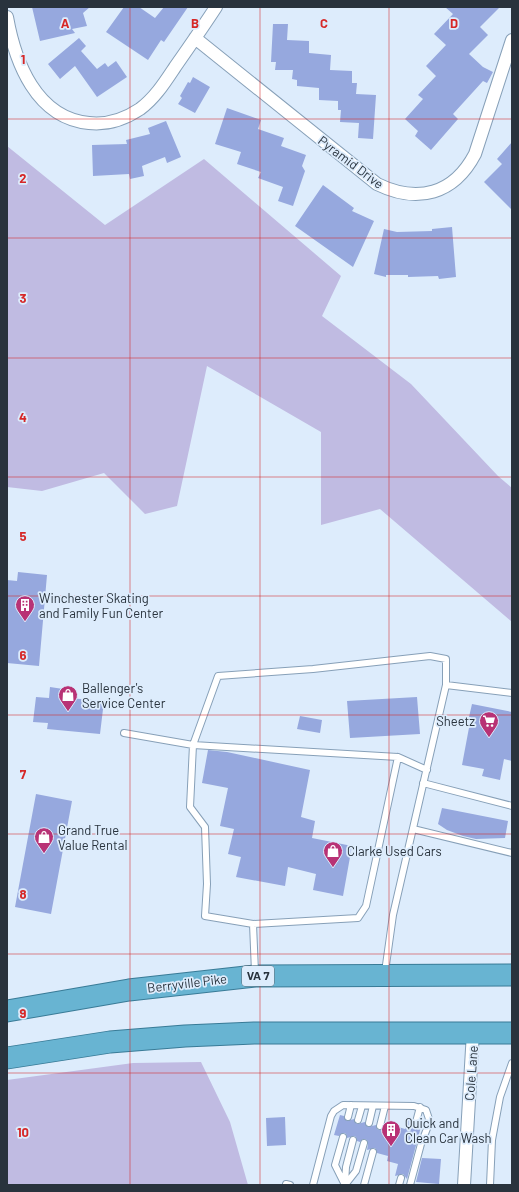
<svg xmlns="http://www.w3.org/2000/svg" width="519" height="1192" font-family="Barlow,sans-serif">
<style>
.green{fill:#c0bbe2}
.building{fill:#96a8de}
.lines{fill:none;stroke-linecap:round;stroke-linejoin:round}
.service-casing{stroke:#87a0b8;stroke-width:8}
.minor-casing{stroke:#87a0b8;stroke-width:14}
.trunk-casing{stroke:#397b97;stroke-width:23}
.service{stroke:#fff;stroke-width:6}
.minor{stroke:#fff;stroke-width:12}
.trunk{stroke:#68b4d2;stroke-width:21}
.grid{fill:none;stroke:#d62828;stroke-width:1;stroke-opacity:0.55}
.labels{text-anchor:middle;stroke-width:3.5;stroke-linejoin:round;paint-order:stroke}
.shield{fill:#ddecfc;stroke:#5f6a76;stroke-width:1}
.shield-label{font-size:12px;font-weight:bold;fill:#29333d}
.street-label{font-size:13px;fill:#29333d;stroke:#ddecfc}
.poi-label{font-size:13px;fill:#29333d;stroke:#ddecfc;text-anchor:start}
.grid-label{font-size:13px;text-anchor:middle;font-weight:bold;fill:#d62828;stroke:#ddecfc;stroke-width:3.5;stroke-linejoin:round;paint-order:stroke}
</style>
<rect width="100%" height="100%" fill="#ddecfc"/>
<path class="green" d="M7,146L105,225L204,159L341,276L322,316L411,384L498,476L512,488V622L380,509L321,525V432L207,366L177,506L145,514L104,473L42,491L7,487Z
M201,1062L230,1122L248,1185H7V1080L133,1063Z"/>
<path class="building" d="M32,7H90L83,13L87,26L72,29L75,33L40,41Z
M124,7H139L155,18L164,7H188L164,42L161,40L148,60L106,32Z
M445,7H500L480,27L488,35L469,54L483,67L493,72L487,83L483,81L453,114L458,119L431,150L415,136L418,131L405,119L423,99L418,95L436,76L426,66L446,45L434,34L453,14Z
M273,24H288L287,40L309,41V53L331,55L330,70L352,71V83H357L356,94L376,95L373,139L358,138L359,123L340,122L341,110H338V101L319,100V88L297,86V80L292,79L293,70H275L276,62H271Z
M79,38L86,46L81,51L97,69L105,63L108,67L116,61L127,77L97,97L75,66L60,79L48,64Z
M193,77L210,87L195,113L178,104L182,98L180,96L188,82L190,83Z
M227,108L261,120L258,129L284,138L281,146L306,155L302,166L305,171L293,206L278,201L283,187L258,178L261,172L237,164L241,152L215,144Z
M166,121L181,157L167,163L165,157L142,166L144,176L130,179L129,174L93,176L92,145L127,144L126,140L150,134L148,128Z
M512,142V210L484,182L502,164L497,159Z
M323,185L354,208L352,211L374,221L353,267L295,226Z
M452,227L456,277L439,279L438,276L408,277V275H386V277L374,274L384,229L397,232L432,231V229Z
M18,572L47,575L39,666L7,663V580L17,581Z
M50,687L70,690L69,698L104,701L100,734L47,729L48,723L33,722L36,697L49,698Z
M417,697L420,734L350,738L347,701Z
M472,704L512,712V761L504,759L500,780L482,776L484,769L462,765L471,717H469Z
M300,716L322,720L320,733L297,729Z
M208,750L227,752L310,770L301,817L315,821L312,838L352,846L343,896L313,890L316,874L288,867L285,886L236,877L241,857L228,854L234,829L220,826L228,788L202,783Z
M36,794L72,801L51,914L15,907Z
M442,808L508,821L505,838L476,839L463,836L447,830L438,824Z
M340,1115L344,1116L347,1121L354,1119L357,1124L365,1122L368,1127L376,1125L377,1129L379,1130L383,1129L385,1123L405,1129L408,1119L412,1120L414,1126L422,1123L407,1179L403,1174L395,1176L398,1164L387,1161L388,1156L377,1153L375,1148L367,1150L368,1144L367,1140L363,1139L360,1142L357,1141L356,1137L354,1136L347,1138L346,1134L344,1133L339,1136L334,1135Z
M285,1117L286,1145L267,1146L266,1118Z
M422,1158L441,1159L439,1184L416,1182Z"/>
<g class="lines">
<g class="service-casing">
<path id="service" d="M124,733L193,745L190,807L205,827L207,884L205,916L253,924L358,918L366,906L398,757L193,745L218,676L313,669L430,656L446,659V685
M398,757L427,770
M423,783L512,806
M413,829L512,853
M253,924L255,972
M385,972L393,915L446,685L512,693
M348,1117L351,1105
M358,1120L362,1106
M416,1122L420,1107
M369,1123L373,1106
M380,1126L385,1106
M343,1137L335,1165L345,1185
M345,1183L346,1167L353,1140
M286,1184L290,1185
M313,1185L331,1116L334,1111L343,1105L414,1106L426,1110L429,1119L428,1126L421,1144L410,1185
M345,1185L356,1171L364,1143
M364,1185L373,1152
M399,1185L401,1178
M490,1185L492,1140L500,1097L512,1063"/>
</g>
<g class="minor-casing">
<path id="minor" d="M7,17C15,62 36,118 89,123C107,125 125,119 140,109C155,98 165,82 175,67C189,47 203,27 216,7
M195,38L377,184C418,204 454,194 475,154L512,40
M464,1185L473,1032"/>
</g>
<g class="trunk-casing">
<path id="trunk" d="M7,1011L129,990L255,976L512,975
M7,1058L110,1042L185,1036L254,1033H512"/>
</g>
<use href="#service" class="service"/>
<use href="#minor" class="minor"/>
<use href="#trunk" class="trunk"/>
</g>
<path class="grid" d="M130,7V1185M260,7V1185M389,7V1185M7,119H512M7,238H512M7,358H512M7,477H512M7,596H512M7,715H512M7,834H512M7,954H512M7,1073H512"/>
<defs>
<g id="building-pin" transform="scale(1)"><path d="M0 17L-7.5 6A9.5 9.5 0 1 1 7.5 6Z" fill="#b83275" stroke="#ddecfc"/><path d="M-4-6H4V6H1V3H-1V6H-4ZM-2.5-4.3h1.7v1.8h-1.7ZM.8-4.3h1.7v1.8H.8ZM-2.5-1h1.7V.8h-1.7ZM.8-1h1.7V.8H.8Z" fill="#fff"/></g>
<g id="shop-pin" transform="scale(1)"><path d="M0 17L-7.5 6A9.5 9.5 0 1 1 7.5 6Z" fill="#b83275" stroke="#ddecfc"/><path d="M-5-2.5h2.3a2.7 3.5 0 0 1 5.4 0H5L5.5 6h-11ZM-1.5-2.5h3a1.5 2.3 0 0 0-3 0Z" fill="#fff"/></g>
<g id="supermarket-pin" transform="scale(1)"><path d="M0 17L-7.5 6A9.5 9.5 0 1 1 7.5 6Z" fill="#b83275" stroke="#ddecfc"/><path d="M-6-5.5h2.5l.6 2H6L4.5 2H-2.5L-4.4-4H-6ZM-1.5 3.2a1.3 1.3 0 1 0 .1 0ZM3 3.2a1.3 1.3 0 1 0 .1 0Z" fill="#fff"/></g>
</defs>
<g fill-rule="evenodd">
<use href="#building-pin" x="25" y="605"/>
<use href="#shop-pin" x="68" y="695"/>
<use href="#supermarket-pin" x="489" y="721"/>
<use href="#shop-pin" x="44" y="837"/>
<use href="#shop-pin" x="333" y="851"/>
<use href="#building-pin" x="391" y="1130"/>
</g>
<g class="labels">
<rect class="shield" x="242" y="966" width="32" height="20" rx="3"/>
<g class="shield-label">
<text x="258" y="980">VA 7</text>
</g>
<g class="street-label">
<text transform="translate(351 162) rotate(37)" y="5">Pyramid Drive</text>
<text transform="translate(187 983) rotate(-7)" y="5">Berryville Pike</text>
<text transform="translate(471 1073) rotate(-86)" y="5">Cole Lane</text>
</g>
<g class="poi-label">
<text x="39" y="603">Winchester Skating<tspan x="39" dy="15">and Family Fun Center</tspan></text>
<text x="82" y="693">Ballenger's<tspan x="82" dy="15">Service Center</tspan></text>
<text x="475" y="726" text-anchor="end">Sheetz</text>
<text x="58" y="835">Grand True<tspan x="58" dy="15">Value Rental</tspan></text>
<text x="347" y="856">Clarke Used Cars</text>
<text x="405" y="1128">Quick and<tspan x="405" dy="15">Clean Car Wash</tspan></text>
</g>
</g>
<g class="grid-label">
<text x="65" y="28">A</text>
<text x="195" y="28">B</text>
<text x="324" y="28">C</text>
<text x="454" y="28">D</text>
<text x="23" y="64">1</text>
<text x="23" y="183">2</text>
<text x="23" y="303">3</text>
<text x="23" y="422">4</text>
<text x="23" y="541">5</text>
<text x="23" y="660">6</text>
<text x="23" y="779">7</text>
<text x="23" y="899">8</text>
<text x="23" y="1018">9</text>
<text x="23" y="1137">10</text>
</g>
<rect width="519" height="1192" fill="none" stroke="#29333d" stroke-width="16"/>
</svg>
